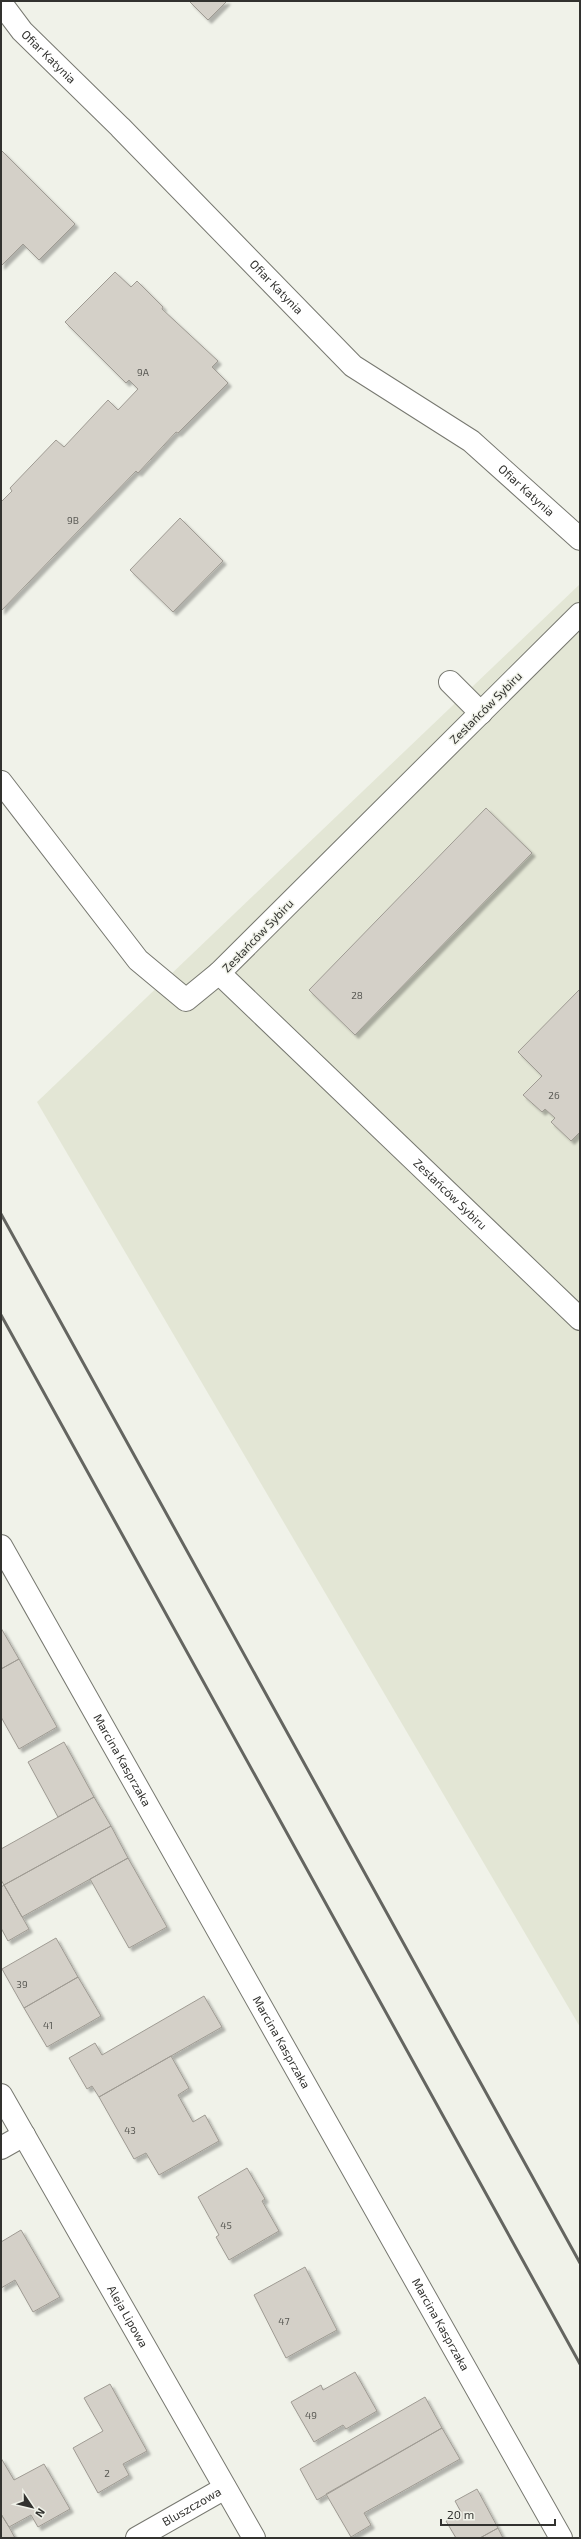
<svg xmlns="http://www.w3.org/2000/svg" width="581" height="2539" font-family="'Exo 2',sans-serif">
<style>
.built{fill:#e3e6d5}
.building{fill:#d4d0c8;stroke:#9f9b93;filter:url(#shadow)}
.lines{fill:none;stroke-linecap:round;stroke-linejoin:round}
.service-casing{stroke:#777870;stroke-width:24}
.minor-casing{stroke:#777870;stroke-width:24}
.service{stroke:#fff;stroke-width:22}
.minor{stroke:#fff;stroke-width:22}
.rail{stroke:#646560;stroke-width:3}
.labels{text-anchor:middle;stroke-width:3;stroke-linejoin:round;paint-order:stroke}
.number-label{font-size:10px;fill:#5a5a55}
.street-label{font-size:12px;fill:#32322f;stroke:#f0f2e9}
</style>
<defs>
<filter id="shadow"><feDropShadow dx="3.5" dy="3.5" stdDeviation="1" flood-color="#0004"/></filter>
</defs>
<rect width="100%" height="100%" fill="#f0f2e9"/>
<path class="built" d="M580,584V2027L37,1102Z"/>
<path class="building" d="M189,1H227L208,20Z
M1,150L75,224L39,260L23,244L1,266Z
M115,272L131,287L137,281L163,307L162,309L218,361L212,367L228,383L178,433L176,432L138,473L136,471L1,611V502L12,491L10,488L56,440L64,447L108,400L118,410L138,389L129,380L126,383L65,322Z
M180,518L223,561L173,612L130,570Z
M486,808L532,853L355,1035L309,990Z
M580,989V1132L571,1141L551,1122L555,1118L545,1109L542,1112L523,1095L542,1076L518,1052Z
M1,1628L19,1659L1,1669Z
M19,1659L57,1727L19,1749L1,1717V1669Z
M64,1742L94,1797L58,1817L28,1762Z
M94,1797L111,1826L4,1885L1,1880V1849Z
M111,1826L128,1858L22,1917L4,1885Z
M128,1858L167,1927L129,1948L90,1879Z
M4,1885L29,1929L8,1941L1,1928V1887Z
M56,1938L78,1977L24,2008L2,1969Z
M78,1977L101,2016L47,2047L24,2008Z
M204,1996L222,2027L99,2097L92,2086L87,2089L69,2058L95,2043L102,2055Z
M171,2056L189,2088L178,2095L193,2122L205,2115L219,2141L159,2175L146,2153L134,2159L99,2097Z
M247,2168L265,2199L262,2201L279,2231L229,2260L216,2237L219,2235L198,2197Z
M21,2230L60,2297L33,2312L15,2280L1,2288V2242Z
M305,2267L337,2330L286,2358L254,2295Z
M355,2372L377,2411L346,2429L343,2425L314,2442L291,2402L321,2385L323,2390Z
M110,2384L147,2451L123,2464L129,2475L98,2493L73,2448L103,2431L84,2398Z
M425,2397L442,2428L317,2500L300,2469Z
M442,2428L460,2459L364,2513L371,2525L351,2537L326,2494Z
M1,2458L14,2480L44,2464L70,2509L38,2527L31,2515L9,2527L1,2514Z
M477,2489L498,2528L480,2538H456L446,2521L461,2512L455,2501Z
M1,2514L9,2527L15,2538H1Z
M498,2528L503,2538H480Z"/>
<g class="lines">
<g class="service-casing">
<path id="service" d="M450,682L481,713
M1,782L138,960L186,1000L219,973"/>
</g>
<g class="minor-casing">
<g id="minor">
<path id="s1" d="M1,3L22,31L120,127L353,366L471,441L580,539"/>
<path id="s2" d="M580,614L219,973L580,1319"/>
<path id="s3" d="M1,1546L561,2538"/>
<path id="s4" d="M1,2095L254,2538"/>
<path d="M1,2148L24,2135"/>
<path id="s5" d="M137,2538L225,2488"/>
</g>
</g>
<use href="#service" class="service"/>
<use href="#minor" class="minor"/>
<path class="rail" d="M1,1214L580,2263
M1,1315L580,2364"/>
</g>
<g class="labels">
<g class="number-label">
<text x="143" y="376">9A</text>
<text x="73" y="524">9B</text>
<text x="357" y="999">28</text>
<text x="554" y="1099">26</text>
<text x="22" y="1988">39</text>
<text x="48" y="2029">41</text>
<text x="130" y="2134">43</text>
<text x="226" y="2229">45</text>
<text x="284" y="2325">47</text>
<text x="311" y="2419">49</text>
<text x="107" y="2477">2</text>
</g>
<g class="street-label">
<text dy="4" stroke="none"><textPath href="#s1" startOffset="72">Ofiar Katynia</textPath></text>
<text dy="4" stroke="none"><textPath href="#s1" startOffset="396">Ofiar Katynia</textPath></text>
<text dy="4" stroke="none"><textPath href="#s1" startOffset="720">Ofiar Katynia</textPath></text>
<text transform="translate(486 708) rotate(-45)" y="4">Zesłańców Sybiru</text>
<text transform="translate(258 936) rotate(-46)" y="4">Zesłańców Sybiru</text>
<text dy="4" stroke="none"><textPath href="#s2" startOffset="829">Zesłańców Sybiru</textPath></text>
<text dy="4" stroke="none"><textPath href="#s3" startOffset="246">Marcina Kasprzaka</textPath></text>
<text dy="4" stroke="none"><textPath href="#s3" startOffset="570">Marcina Kasprzaka</textPath></text>
<text dy="4" stroke="none"><textPath href="#s4" startOffset="255">Aleja Lipowa</textPath></text>
<text dy="4" stroke="none"><textPath href="#s3" startOffset="894">Marcina Kasprzaka</textPath></text>
<text dy="4" stroke="none"><textPath href="#s5" startOffset="63">Bluszczowa</textPath></text>
</g>
</g>
<rect width="581" height="2539" fill="none" stroke="#32322f" stroke-width="4"/>
<g transform="translate(32 2507) rotate(125)" stroke="#f0f2e9" stroke-width="3" paint-order="stroke">
<path d="M0-3L7 15L0 10L-7 15Z" fill="#32322f"/>
<text y="-6" font-size="11" font-weight="bold" text-anchor="middle" fill="#32322f">N</text>
</g>
<path d="M441 2519v6h114v-6" fill="none" stroke="#32322f" stroke-width="2"/>
<text x="447" y="2519" font-size="12" fill="#32322f" stroke="#f0f2e9" stroke-width="3" paint-order="stroke">20 m</text>
</svg>
